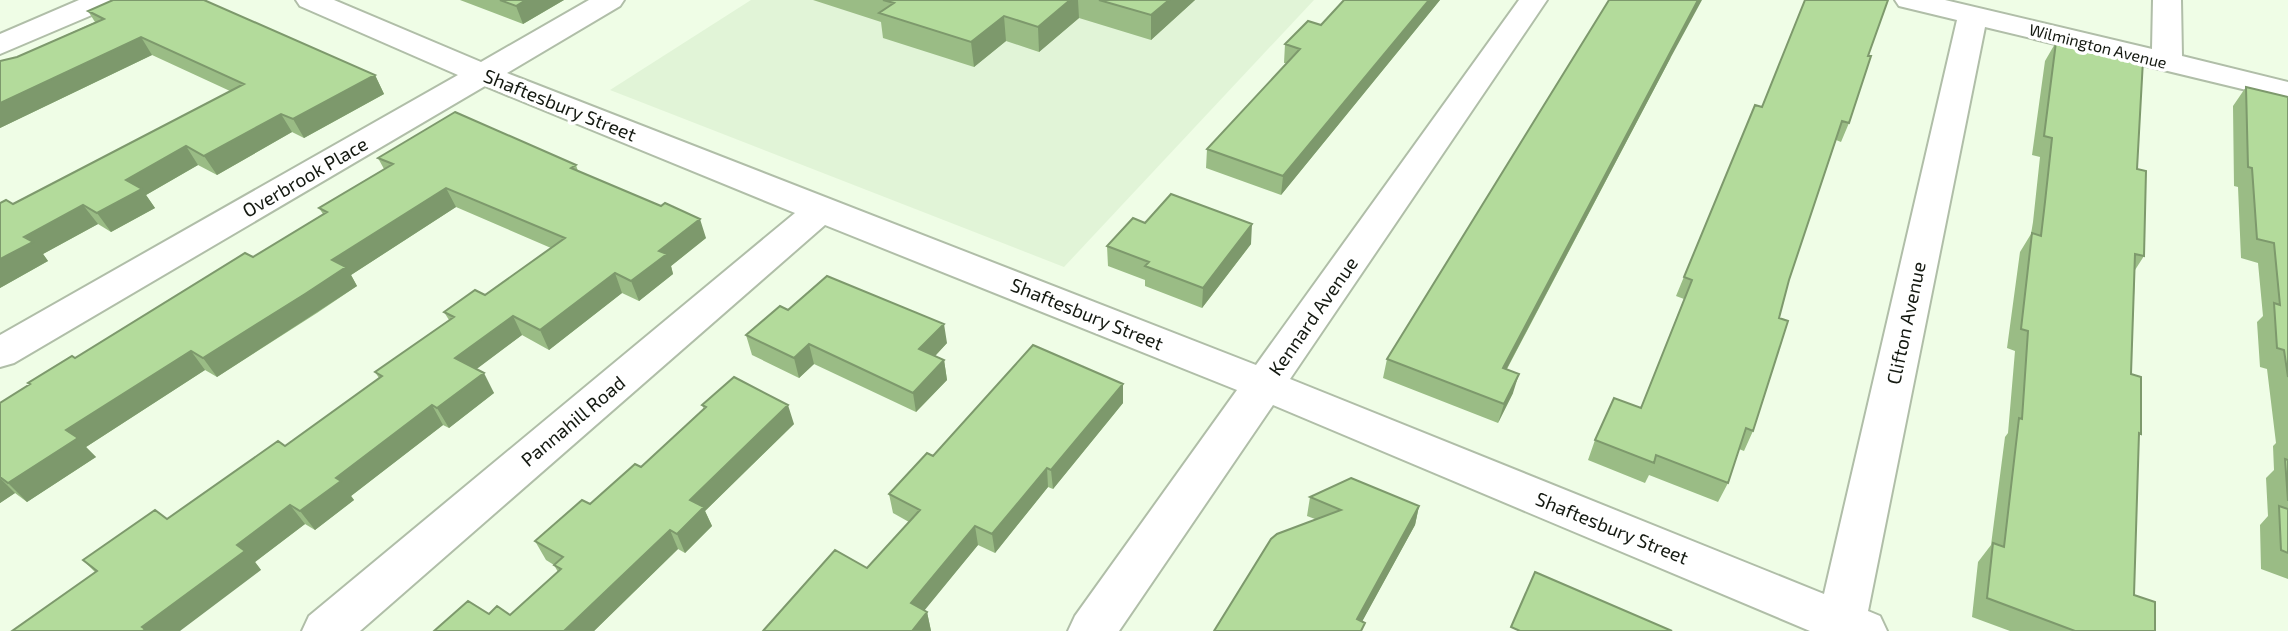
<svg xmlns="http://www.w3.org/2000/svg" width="2288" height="631" font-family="'Exo 2',sans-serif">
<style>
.built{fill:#e1f4d7}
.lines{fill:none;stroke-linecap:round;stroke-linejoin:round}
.minor-casing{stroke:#b0bea8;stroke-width:4}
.minor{fill:#fff;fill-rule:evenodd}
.wall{fill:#9abc85}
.shaded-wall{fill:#7d996c}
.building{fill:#b3db9b;stroke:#7d996c;stroke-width:2}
.labels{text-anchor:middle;stroke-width:7;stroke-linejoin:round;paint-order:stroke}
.far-street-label{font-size:16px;fill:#141911;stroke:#fff}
.street-label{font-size:19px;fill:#141911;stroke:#fff}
</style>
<rect width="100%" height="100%" fill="#effde6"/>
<path class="built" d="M751,0H1314L1064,267L610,90Z"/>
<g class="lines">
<g class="minor-casing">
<path id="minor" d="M79,0H117L113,6L0,54V34Z
M296,0H334L481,62L589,0H624L620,6L507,73L1256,365L1519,0H1547L1290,379L1824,594L1957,20L1899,6L1895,0H1945L2152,49L2153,0H2181L2182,56L2288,82V100L1985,27L1868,611L1880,616L1887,631H1810L1273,405L1119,631H1068L1075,616L1237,390L825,225L360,631H302L309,616L795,213L485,86L14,363L0,367V335L458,75L300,6Z"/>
</g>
<use href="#minor" class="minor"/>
</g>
<path class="wall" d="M460,0H564L523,24Z
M813,0H1195L1151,40L1079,18L1039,52L1006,41L974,67L883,38L881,22Z
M1344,0H1440L1281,195L1206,168L1207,149L1287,63H1284L1285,44L1321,25Z
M88,11L375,75L384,94L304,138L292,132L217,175L198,165L146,195L155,208L111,232L98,224L43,254L48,261L0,288L13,204L230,91L152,55L0,128V61L17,57L95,22Z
M2056,42L2137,169L2144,256L2135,270L2131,374L2141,434L2138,437L2134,595L2155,631H2010L1972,617L1978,562L1991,545L2005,437L2008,433L2015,351L2007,348L2020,252L2031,234L2033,222L2040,157L2032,155L2045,61Z
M1868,56L1849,123L1841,142L1836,140L1789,280L1779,318L1753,431L1744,451L1739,449L1728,483L1718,502L1649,475L1645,483L1588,460L1595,440L1641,408L1684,299L1676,296L1755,105L1762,107Z
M1671,57L1507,369L1513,393L1498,423L1383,378L1387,359Z
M2246,87L2288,97V579L2261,569L2260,525L2268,516L2266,478L2274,470L2273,446L2276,443L2267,369L2260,367L2257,322L2263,316L2258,263L2241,258L2238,187L2234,186L2233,106Z
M378,158L576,165L578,171L706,238L671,266L673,274L639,301L622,293L549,350L522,335L476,369L494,393L449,428L443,425L351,496L354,500L315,530L305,524L255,562L261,570L95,572L83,560L167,519L285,446L379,378L375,372L449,320L444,312L485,295L551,248L456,207L351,275L357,286L317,313L217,377L205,370L86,447L96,457L27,502L15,493L0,503V403L75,358L253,257L323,214L319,208L384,169Z
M1145,223L1251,244L1202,308L1145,286V280L1108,266L1107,246Z
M788,310L947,343L935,356L944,360L947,380L916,412L814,364L799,378L752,355L746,335Z
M1123,384V403L1053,489L1048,487L995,553L978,545L924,610L927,612L931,631H763L867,568L909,522L893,513L889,494L933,456Z
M702,405L794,424L705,511L712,526L685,553L678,549L594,631L489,614L510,615L558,572L554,565L546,560L535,541L590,504L641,467L704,409Z
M1310,497L1419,506L1415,525L1362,621L1315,519L1307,516Z"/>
<path class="shaded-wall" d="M526,0H564L523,24L516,6Z
M1070,0H1078L1079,18L1039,52L1038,27Z
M1169,0H1195L1151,40V15Z
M1429,0H1440L1281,195L1283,176Z
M1698,0H1702L1671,57L1497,387L1503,368Z
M1004,16L1006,41L974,67L971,42Z
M141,37L152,55L0,128V103Z
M375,75L384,94L304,138L293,119Z
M281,114L292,132L217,175L204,156Z
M186,146L198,165L146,195L155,208L111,232L97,213L126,180Z
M446,188L456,207L351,275L357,286L217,377L203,358L332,260Z
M83,205L98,224L43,254L48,261L0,288V259L24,237Z
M700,219L706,238L671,266L673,274L639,301L631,281L659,251Z
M1252,224L1251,244L1202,308L1203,288Z
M615,273L622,293L549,350L540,330Z
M513,316L522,335L466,377L455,358Z
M944,324L947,343L923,369L919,349Z
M809,344L814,364L799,378L794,358Z
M191,351L205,370L86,447L96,457L27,502L8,483L66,430Z
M944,360L947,380L916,412L913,393Z
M484,373L494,393L449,428L437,408Z
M1519,374L1513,393L1498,423L1504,404Z
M1123,384V403L1053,489L1051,470Z
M432,405L443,425L351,496L354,500L315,530L300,511L336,478Z
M788,405L794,424L705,511L712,526L685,553L677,534L690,500Z
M1047,468L1048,487L995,553L992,534Z
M0,478L15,493L0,503Z
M290,505L305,524L255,562L261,570L180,631H143L142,627L237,545Z
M1419,506L1415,525L1357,631V619Z
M975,526L978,545L915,622L911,603Z
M670,530L678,549L594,631H564Z
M927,612L931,631H912Z"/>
<path class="building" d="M113,0H204L375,75L293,119L281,114L204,156L186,146L126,180L142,189L97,213L83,205L24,237L33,242L0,259V203L6,200L13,204L244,84L141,37L0,103V61L17,57L104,19L88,11Z
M500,0H526L516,6Z
M883,0H1070L1038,27L1004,16L971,42L879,13L894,3Z
M1099,0H1169L1151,15Z
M1344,0H1429L1283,176L1207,149L1300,49L1285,44L1308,21L1321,25Z
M1609,0H1698L1503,368L1519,374L1504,404L1387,359Z
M1805,0H1888L1868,56H1871L1849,123L1842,121L1789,280L1779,318L1788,321L1753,431L1746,428L1728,483L1656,455L1654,463L1595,440L1614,398L1641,408L1692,280L1684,277L1755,105L1762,107Z
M2056,42L2143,60L2137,169L2146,171L2144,256L2135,254L2131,374L2141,377V434L2139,433L2134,595L2155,602V631H2075L1987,598L1993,543L2004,547L2019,418L2022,419L2028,331L2021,329L2032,233L2041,236L2045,202L2052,138L2044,136Z
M2246,87L2288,97V377L2284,350L2277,348L2274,303L2280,305L2274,243L2257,239L2252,168L2248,167Z
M455,112L576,165L571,168L661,206L665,203L700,219L659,251L667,254L631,281L615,273L540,330L513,316L455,358L484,373L437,408L432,405L336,478L341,481L300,511L290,505L237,545L245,551L142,627L145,629L143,631H12L97,571L83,560L155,510L167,519L278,441L285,446L382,376L375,372L454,317L444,312L475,290L485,295L565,238L446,188L332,260L346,267L305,294L203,358L191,351L66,430L78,438L8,483L0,477V403L30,384L28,383L72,356L75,358L245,253L253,257L327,212L319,208L393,164L378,158Z
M1171,194L1252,224L1203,288L1145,266L1149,262L1107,246L1133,218L1145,223Z
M827,276L944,324L919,349L944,360L913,393L809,344L794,358L746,335L780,306L788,310Z
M1033,345L1123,384L1051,470L1047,468L992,534L975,526L911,603L927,612L912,631H763L835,550L867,568L920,510L889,494L927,453L933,456Z
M734,377L788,405L690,500L704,507L677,534L670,530L564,631H434L468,601L489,614L497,606L510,615L561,569L554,565L563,557L535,541L582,500L590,504L635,464L641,467L706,407L702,405Z
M2285,459L2288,460V501Z
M1351,478L1419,506L1357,619L1365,623L1361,631H1214L1271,539L1277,534L1341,510L1310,497Z
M2279,506L2288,509V553L2281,550Z
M1535,572L1672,631H1520L1511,627Z"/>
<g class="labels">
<g class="far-street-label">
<text transform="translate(2098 46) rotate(14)" y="6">Wilmington Avenue</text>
</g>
<g class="street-label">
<text transform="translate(560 105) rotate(22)" y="7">Shaftesbury Street</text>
<text transform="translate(305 177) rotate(-30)" y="7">Overbrook Place</text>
<text transform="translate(1087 314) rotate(22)" y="7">Shaftesbury Street</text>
<text transform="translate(1313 316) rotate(-55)" y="7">Kennard Avenue</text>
<text transform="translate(1906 323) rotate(-78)" y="7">Clifton Avenue</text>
<text transform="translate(573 421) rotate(-40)" y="7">Pannahill Road</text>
<text transform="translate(1612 528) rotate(22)" y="7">Shaftesbury Street</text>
</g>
</g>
</svg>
